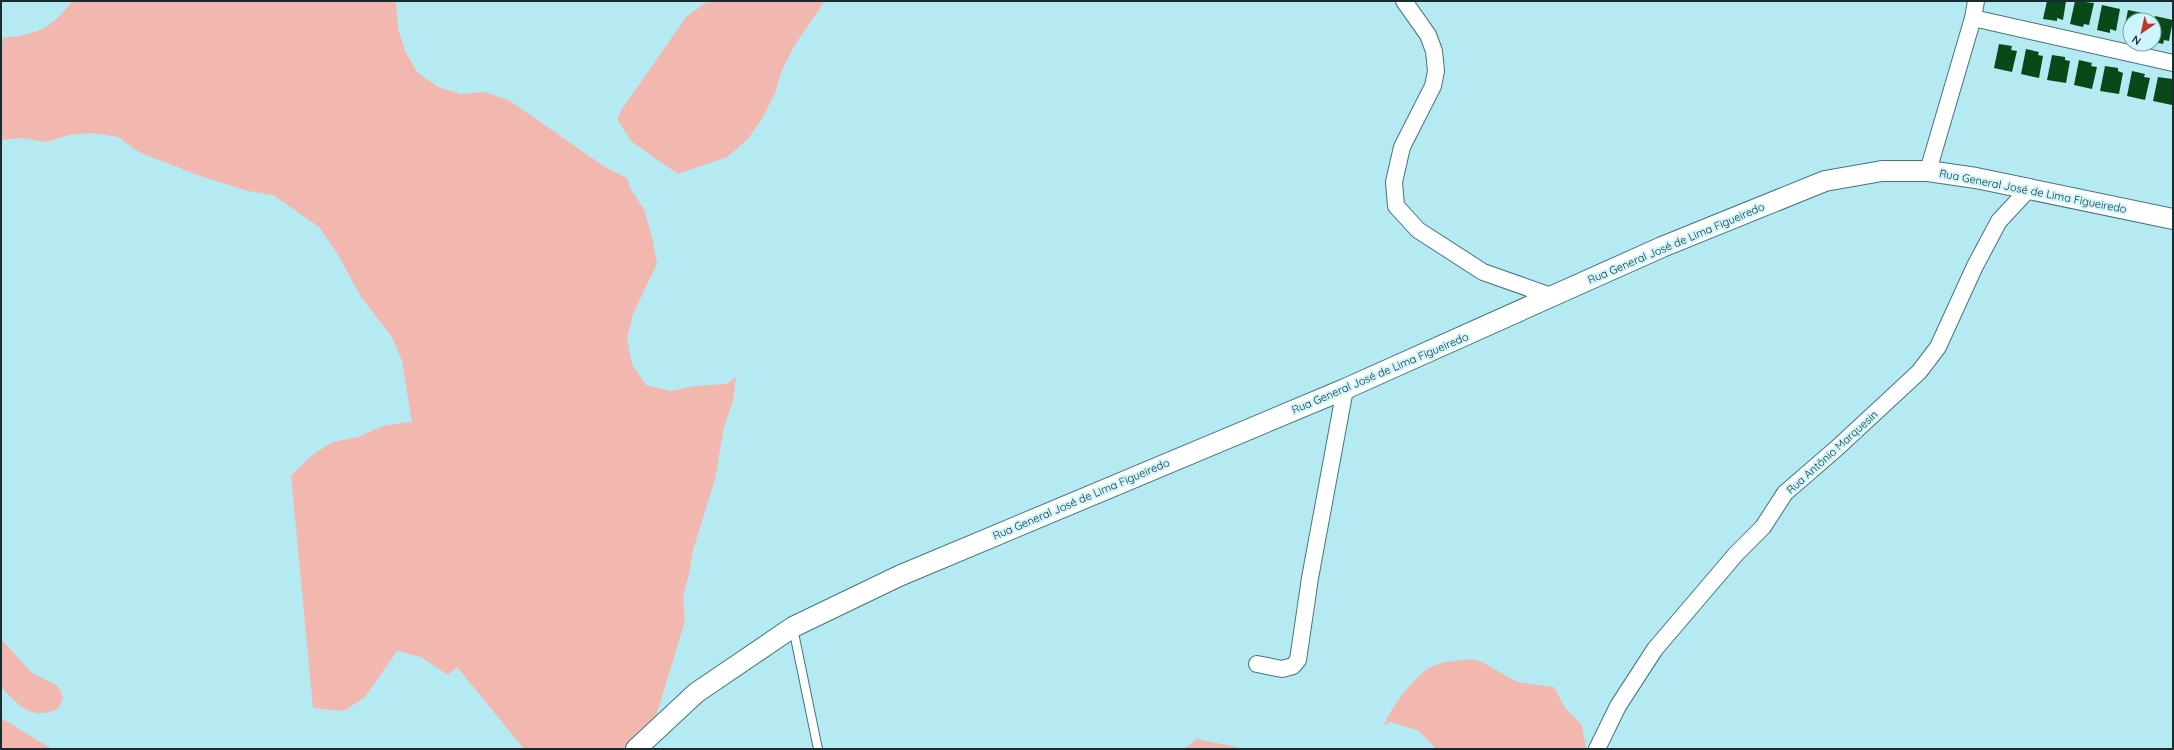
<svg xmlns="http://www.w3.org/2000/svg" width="2174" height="750" font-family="Quicksand,sans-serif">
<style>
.green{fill:#f2b8b0}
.building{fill:#084819}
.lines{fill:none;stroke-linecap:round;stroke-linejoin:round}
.service-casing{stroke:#43757c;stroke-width:10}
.minor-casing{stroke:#43757c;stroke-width:18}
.tertiary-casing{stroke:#43757c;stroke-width:22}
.service{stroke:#fff;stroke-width:8}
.minor{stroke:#fff;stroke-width:16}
.tertiary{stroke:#fff;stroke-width:20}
.labels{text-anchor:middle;stroke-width:4;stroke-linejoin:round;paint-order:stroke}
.street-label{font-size:11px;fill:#182d30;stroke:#ccf6fc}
</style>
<rect width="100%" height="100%" fill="#b6eaf2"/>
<path class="green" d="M72,1H396L398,28L405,51L417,72L438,87L461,94L485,92L510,101L605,167L627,178L630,188L644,209L652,237L657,263L633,314L627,339L632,364L646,385L670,391L696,386L726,384L736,377L733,401L724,427L715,479L693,550L689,574L683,597L685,621L646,749H524L457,667L448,675L421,657L397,651L365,697L344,711L313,708L291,476L311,456L332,442L358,437L383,426L409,422L412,424L402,361L392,337L361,297L337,253L319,227L273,195L248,191L200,176L139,152L118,137L93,133L69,135L47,142L22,138L1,140V38C35,35 51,30 72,1Z
M708,1H825L794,46L782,70L775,93L763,117L748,139L727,157L678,174L631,141L617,119L622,109L686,17Z
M1,639L32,673L58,686L63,697L59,708C33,722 19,706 1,687Z
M1471,659L1482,662L1517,682L1554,687L1565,708L1582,725L1586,749H1436L1419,731L1391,722L1384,725C1390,709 1415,675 1431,667C1443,661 1457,661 1471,659Z
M1,718L52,749H1Z
M1197,739L1246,749H1184Z"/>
<path class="building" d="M2047,1H2066L2063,20L2057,18V21L2043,19Z
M2075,1L2094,3L2089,25L2084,24L2083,27L2070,24Z
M2102,5L2120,9L2116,31L2110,29V33L2097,30Z
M2128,10L2147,14L2145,20H2130V37L2123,35Z
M2155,16L2173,20L2169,41L2164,40L2163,44L2154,42Z
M1999,44L2012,46L2011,50L2017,51L2012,72L1994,68Z
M2026,49L2039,52L2038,55L2043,56L2039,78L2021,74Z
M2052,55L2065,57V60L2070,61L2066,83L2047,80Z
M2079,60L2092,63L2091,66L2097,67L2092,89L2074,85Z
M2105,66L2118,68V71L2123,73L2119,94L2100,91Z
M2132,71L2145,74L2144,77L2150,78L2145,100L2127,96Z
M2158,77L2172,79V105L2153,101Z"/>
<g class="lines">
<g class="service-casing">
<path id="service" d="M793,628L818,749"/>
</g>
<g class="minor-casing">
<path id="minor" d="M1404,1L1428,35L1434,51L1436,71L1433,86L1402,147L1394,182L1396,206L1418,230L1483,272L1554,297
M1973,18L2173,63
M1928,171L1973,18L1976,1
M1257,664L1282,669L1293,666L1298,660L1310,578L1345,389
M1597,749L1618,706L1655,649L1736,554L1763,527L1785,493L1837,448L1919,372L1938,347L1975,266L1999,221L2029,189"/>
</g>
<g class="tertiary-casing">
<path id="tertiary" d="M636,749L696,693L793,627L899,576L1345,389L1662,247L1825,181L1882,171H1928L1976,178L2173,219"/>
</g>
<use href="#service" class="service"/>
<use href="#minor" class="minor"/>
<use href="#tertiary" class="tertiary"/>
</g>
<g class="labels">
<g class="street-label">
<text transform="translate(2033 191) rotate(11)" y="4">Rua General José de Lima Figueiredo</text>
<text transform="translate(1676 243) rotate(-23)" y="4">Rua General José de Lima Figueiredo</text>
<text transform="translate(1380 373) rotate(-23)" y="4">Rua General José de Lima Figueiredo</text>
<text transform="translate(1832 452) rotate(-42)" y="4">Rua Antônio Marquesin</text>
<text transform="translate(1081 499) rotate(-23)" y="4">Rua General José de Lima Figueiredo</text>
</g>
</g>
<rect width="2174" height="750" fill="none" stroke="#182d30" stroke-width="4"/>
<g transform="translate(2142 32) rotate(214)"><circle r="19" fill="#ccf6fc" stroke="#84a6aa"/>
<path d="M0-3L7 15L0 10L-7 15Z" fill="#c1332e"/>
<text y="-6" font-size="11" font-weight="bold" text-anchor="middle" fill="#182d30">N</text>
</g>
</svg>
